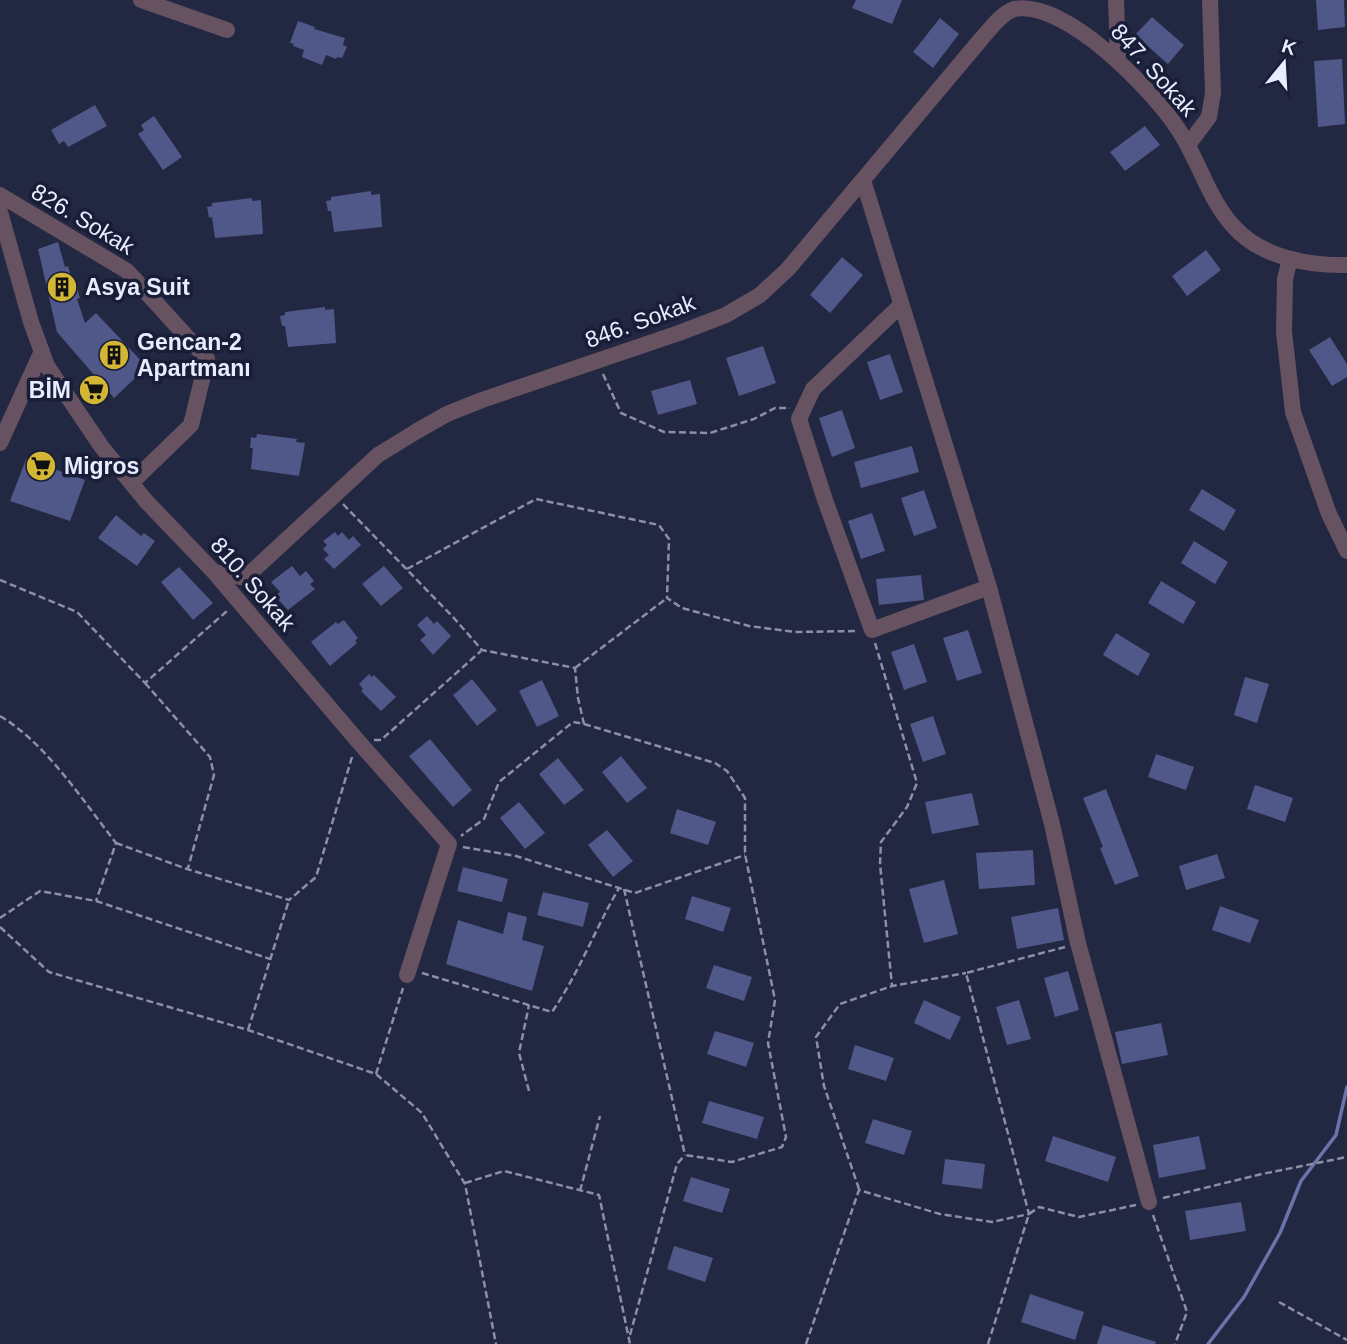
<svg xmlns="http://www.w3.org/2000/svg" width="1347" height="1344" font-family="Helvetica,sans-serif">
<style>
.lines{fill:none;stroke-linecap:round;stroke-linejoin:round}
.stream{stroke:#6a74a8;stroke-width:3.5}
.building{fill:#4f5889}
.path{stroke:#8c90a6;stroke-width:2.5;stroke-dasharray:7 3.5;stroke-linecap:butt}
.minor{stroke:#675262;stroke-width:16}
.labels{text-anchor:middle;stroke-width:7;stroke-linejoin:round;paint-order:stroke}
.street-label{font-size:23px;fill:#e8ecfe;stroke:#191d37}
.poi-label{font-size:23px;font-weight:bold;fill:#e8ecfe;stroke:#191d37;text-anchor:start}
</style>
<rect width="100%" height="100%" fill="#222742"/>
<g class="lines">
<path class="stream" d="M1208,1344L1244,1297L1280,1233L1301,1181L1336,1135L1347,1087"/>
</g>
<path class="building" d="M856,0H902L892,24L852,8Z
M1316,0H1344L1345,27L1318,30Z
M1152,17L1184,45L1168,64L1135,35Z
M940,18L959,34L933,68L913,52Z
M298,21L315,27L314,29L345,38L343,45L347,47L342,58L337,57L336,59L326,55L322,65L302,57L304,50L293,46L294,44L290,43Z
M1342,59L1345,124L1318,127L1314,61Z
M95,105L107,126L68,147L64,141L59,144L51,130Z
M154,116L182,157L163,170L138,134L144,130L141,125Z
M1145,126L1160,145L1125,171L1110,152Z
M371,191V195L380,194L382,227L334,232L331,211H328L326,201L331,200V197Z
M252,198V201L261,200L263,234L215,238L212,217L209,218L207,207L212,206V203Z
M58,242L65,267L68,266L71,276L73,275L80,298L77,299L85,323L96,313L147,367L114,398L57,332L38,249Z
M1206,250L1221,270L1187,296L1172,276Z
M842,257L863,275L830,313L810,295Z
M325,307V310L334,309L336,343L288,347L285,326H282L280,316L285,315V312Z
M1330,337L1347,364V377L1332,386L1309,350Z
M763,346L776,383L739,396L726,358Z
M890,354L903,392L880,400L867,362Z
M690,380L697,404L658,415L651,391Z
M842,410L855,448L832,457L819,418Z
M257,434L297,439L296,442L305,443L299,476L251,469L253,448H250L251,437L256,438Z
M912,446L919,472L861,488L854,462Z
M26,459L85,480L70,521L10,501Z
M1202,489L1236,510L1224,531L1189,510Z
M924,490L937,528L914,536L901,498Z
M872,513L885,551L861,559L848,521Z
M116,515L141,536L144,533L155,541L137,566L98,538Z
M335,532L338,536L342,532L349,540L353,536L361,545L334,569L324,559L329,555L323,549L327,545L323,541Z
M1194,541L1228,562L1215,584L1181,563Z
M292,566L300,576L306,571L314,581L310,584L315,589L288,610L275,596L280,592L271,582Z
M384,566L403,588L381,606L362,584Z
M179,567L213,603L193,620L161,582Z
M921,575L924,600L879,605L876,579Z
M1161,581L1196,602L1183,624L1148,603Z
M427,616L434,624L437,621L451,636L433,655L420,640L426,635L417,625Z
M344,620L358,638L355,641L357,643L330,666L311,642L336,622L338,624Z
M968,630L982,673L957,681L943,638Z
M1116,633L1150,654L1138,676L1103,655Z
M914,644L927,682L904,690L891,652Z
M369,674L372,677L374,675L396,697L381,711L361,691L363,689L359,684Z
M1245,677L1269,684L1257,723L1234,715Z
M472,679L497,710L477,726L453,695Z
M542,680L559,716L537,727L519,691Z
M933,716L946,754L923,762L910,724Z
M430,739L472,790L453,807L409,756Z
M1156,754L1194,767L1186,790L1148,777Z
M621,756L647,788L627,803L602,772Z
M558,758L584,790L564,805L539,774Z
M1255,785L1293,798L1285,822L1247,809Z
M1106,789L1139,876L1115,885L1100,848L1103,847L1083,798Z
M972,793L979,825L932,834L925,802Z
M519,802L545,833L525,849L500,818Z
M677,809L716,822L708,845L670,833Z
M607,830L633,861L613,877L588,845Z
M1033,850L1035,885L979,889L976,853Z
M1217,854L1225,878L1186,890L1179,866Z
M463,867L508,879L502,902L457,891Z
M944,880L958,934L924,943L909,889Z
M543,892L589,903L583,927L537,915Z
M692,896L731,908L723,932L685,919Z
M1220,906L1259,920L1250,943L1212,930Z
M1058,908L1064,940L1017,949L1011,917Z
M508,912L527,917L522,940L544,946L532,991L446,964L458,920L503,934Z
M714,965L752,977L744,1001L706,988Z
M1068,971L1079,1010L1055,1017L1044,978Z
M924,1000L961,1017L950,1040L914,1023Z
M1019,1000L1031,1039L1007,1045L996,1007Z
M1161,1023L1168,1055L1122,1064L1115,1032Z
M715,1031L754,1043L746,1067L707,1054Z
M855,1045L894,1058L886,1081L848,1069Z
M709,1101L764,1117L757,1139L702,1123Z
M873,1119L912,1131L904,1155L865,1143Z
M1053,1136L1116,1157L1108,1182L1045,1161Z
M1199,1136L1206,1169L1159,1178L1153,1145Z
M945,1159L985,1164L982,1189L942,1184Z
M691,1177L730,1189L722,1213L683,1201Z
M1241,1202L1246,1231L1190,1240L1185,1211Z
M674,1246L713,1258L705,1282L667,1269Z
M1030,1294L1084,1312L1075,1340L1021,1322Z
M1103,1325L1156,1342L1155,1344H1097Z"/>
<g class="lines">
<path class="path" d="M603,374L621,413L664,432L710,433L754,419L775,408H790
M343,504L453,617L482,650L575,668L578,698L584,724L573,722L499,782L484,819L461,836
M407,569L536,499L659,525L669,539L667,598L682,608L749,626L795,632L857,631
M0,580L77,612L145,683L227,611
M875,643L917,783L907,807L881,842L880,864L892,986
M575,668L667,598
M145,683L210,757L214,775L188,868
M0,716C47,744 83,801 116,843L96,901
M584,724L715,763L727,771L745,798V854L775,1000L768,1043L786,1137L782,1147L732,1162L685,1155
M374,740H381L481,651
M116,843L187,869L289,900L316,877L352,757
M463,847L516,856L635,893L745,855
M624,889L685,1155
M0,918L40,891L96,901L270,959
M0,927L49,972L248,1030L376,1074L422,1113L465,1184L496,1344
M422,973L552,1012C579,973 595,929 619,888
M248,1030L289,900
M376,1074L403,988
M529,1091L519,1053L529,1005
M465,1183L504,1171L599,1195L630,1344
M859,1189L824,1086L816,1037L840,1004L892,986L966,973
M580,1191L600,1116
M1163,1198L1262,1174L1347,1157
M1153,1215L1187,1312L1175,1344
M1279,1302L1347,1340
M630,1335L677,1164L685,1155
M806,1344L859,1190L940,1214L992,1222L1029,1214L966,973L1065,947
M988,1344L1029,1214L1039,1207L1079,1217L1136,1205"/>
<path class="minor" d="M141,0L227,30
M1116,0L1118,58
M1188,145L1209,117L1213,93L1210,0
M863,180L989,587L872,630L825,500L799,419L813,389L901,305
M0,195L127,271L207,359L191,425L131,483
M0,212L31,322L47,366L101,446L146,501L214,572L357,740L449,844L407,975
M1290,259L1285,279L1284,332L1293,412L1329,514L1347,551
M0,443L42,351
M214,572L245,578L378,455L417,431L447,414L482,400L679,333L726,315L760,295L788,269L982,38C991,28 1001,14 1014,9C1067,0 1153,91 1178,129C1199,160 1208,199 1234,227C1261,257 1308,266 1347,265
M989,587L1052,824L1078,943L1149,1202"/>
</g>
<defs>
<g id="building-disc" transform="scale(1.575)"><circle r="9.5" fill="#d4b635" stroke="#191d37"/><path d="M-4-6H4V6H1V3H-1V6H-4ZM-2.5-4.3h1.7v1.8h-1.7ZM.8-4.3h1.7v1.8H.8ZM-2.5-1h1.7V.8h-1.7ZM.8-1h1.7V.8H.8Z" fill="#111"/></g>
<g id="supermarket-disc" transform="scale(1.575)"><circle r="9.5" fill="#d4b635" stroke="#191d37"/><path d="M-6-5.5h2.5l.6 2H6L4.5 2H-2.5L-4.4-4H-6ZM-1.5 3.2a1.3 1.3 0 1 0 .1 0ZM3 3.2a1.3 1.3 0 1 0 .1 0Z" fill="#111"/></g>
</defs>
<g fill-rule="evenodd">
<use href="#building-disc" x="62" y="287"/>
<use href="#building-disc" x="114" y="355"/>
<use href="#supermarket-disc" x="94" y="390"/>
<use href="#supermarket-disc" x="41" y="466"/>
</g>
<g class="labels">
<g class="street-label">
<text transform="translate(1154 70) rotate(48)" y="8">847. Sokak</text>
<text transform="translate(83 219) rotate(31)" y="8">826. Sokak</text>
<text transform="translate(640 321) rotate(-20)" y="8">846. Sokak</text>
<text transform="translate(253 584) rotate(49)" y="8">810. Sokak</text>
</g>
<g class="poi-label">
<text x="85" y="295">Asya Suit</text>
<text x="137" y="350">Gencan-2<tspan x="137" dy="26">Apartmanı</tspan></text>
<text x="71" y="398" text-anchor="end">BİM</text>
<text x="64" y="474">Migros</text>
</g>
</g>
<g transform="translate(1284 63) rotate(18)" stroke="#191d37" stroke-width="5" paint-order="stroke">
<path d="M0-5L12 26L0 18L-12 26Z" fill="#e8ecfe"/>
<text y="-10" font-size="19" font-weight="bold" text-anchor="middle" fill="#e8ecfe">K</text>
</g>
</svg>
